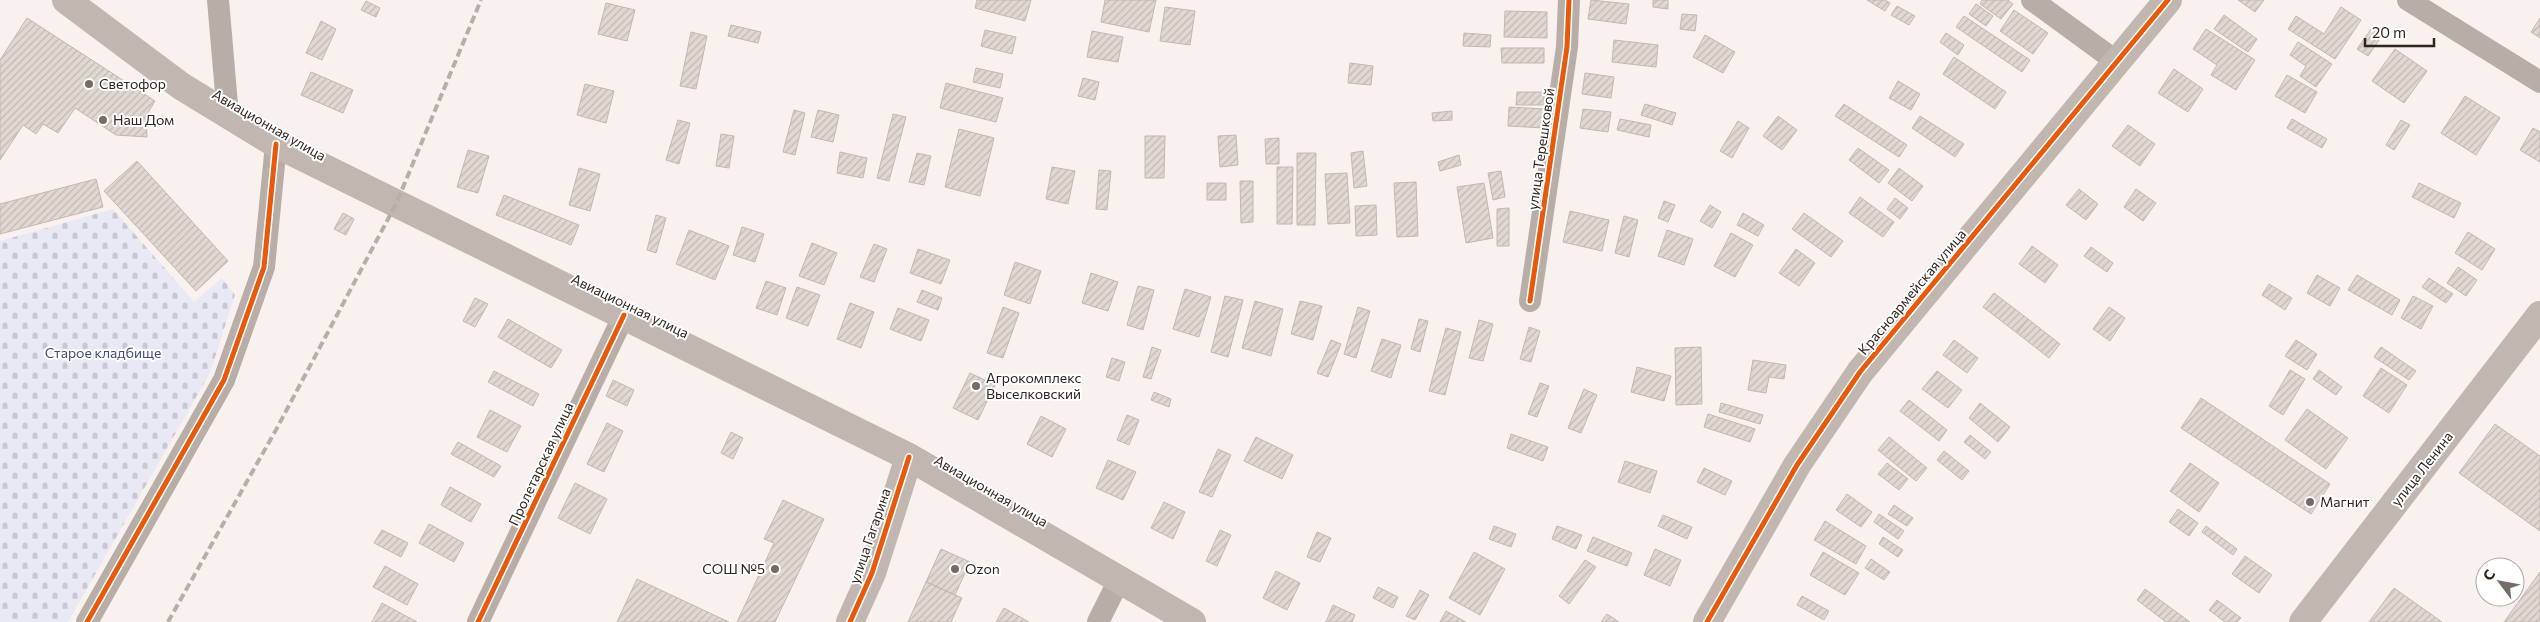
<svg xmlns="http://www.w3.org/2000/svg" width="2540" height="622" font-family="Commissioner,sans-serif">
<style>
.cemetery{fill:url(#cemetery-stones)}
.building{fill:url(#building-hatch);stroke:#c1b8b4}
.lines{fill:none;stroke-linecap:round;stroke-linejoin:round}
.street{stroke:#b8ada7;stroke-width:22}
.secondary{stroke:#c2b6b1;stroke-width:28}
.rail{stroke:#b7aea9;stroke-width:4;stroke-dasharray:8 4;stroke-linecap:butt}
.cycleway-casing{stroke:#fff;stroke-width:8}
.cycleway{stroke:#e8590c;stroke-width:5}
.poi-dot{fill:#766c67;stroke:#fff;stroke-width:2}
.labels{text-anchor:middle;stroke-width:4;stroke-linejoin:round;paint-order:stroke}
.poi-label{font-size:14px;fill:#2f241e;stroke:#fff;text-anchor:start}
.street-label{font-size:14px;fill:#2f241e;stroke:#fff}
.park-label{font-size:14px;fill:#424a7f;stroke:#fff}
</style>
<defs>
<pattern id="cemetery-stones" width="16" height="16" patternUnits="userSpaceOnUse" patternTransform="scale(1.25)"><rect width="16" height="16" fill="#e9e9f6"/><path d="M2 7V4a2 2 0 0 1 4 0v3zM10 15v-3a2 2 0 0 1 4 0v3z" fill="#c8c8d2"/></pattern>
<pattern id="building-hatch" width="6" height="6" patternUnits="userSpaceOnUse" patternTransform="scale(1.25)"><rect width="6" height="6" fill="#e1d8d2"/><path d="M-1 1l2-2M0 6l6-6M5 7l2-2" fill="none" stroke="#c1b9b4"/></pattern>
</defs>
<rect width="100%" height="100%" fill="#f9f1ee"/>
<path class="cemetery" d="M113,209L194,302L222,278L235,295L210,373L68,622H0V241Z"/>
<path class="building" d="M977,0H1031L1025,21L975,8Z
M1105,0H1156L1149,32L1101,22Z
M1591,0L1629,4L1626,24L1588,19Z
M1653,0H1668V9L1653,7Z
M1867,0H1885L1890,3L1885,11Z
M1982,0H2008L2013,4L2001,19L1980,4Z
M2238,0H2264L2255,12Z
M366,1L380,8L376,17L361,10Z
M606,3L635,10L627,41L598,34Z
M1976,4L1993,16L1986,26L1969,14Z
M1897,6L1915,16L1909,25L1891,15Z
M1165,7L1195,11L1190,45L1160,41Z
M2341,7L2361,20L2335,59L2288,29L2296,16L2324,34Z
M2014,10L2048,33L2033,54L2000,31Z
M1505,11L1547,12V38L1504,37Z
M1682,14L1697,15L1695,31L1680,29Z
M2224,15L2257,39L2248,52L2214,29Z
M1964,16L2030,60L2022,72L1956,27Z
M27,18L155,101L146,116L147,137L116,135L75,108L58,133L43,124L36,134L23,125L0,160V60Z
M2540,18V38L2531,32Z
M321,21L336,29L322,60L306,53Z
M731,25L761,32L758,43L728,36Z
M2206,29L2255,60L2236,90L2211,75L2217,65L2193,49Z
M2371,29L2382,36L2368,56L2357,49Z
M985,30L1016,37L1012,54L981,46Z
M1092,31L1123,37L1118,62L1087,57Z
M691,32L707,36L696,89L680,86Z
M1464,33L1491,35L1490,47L1463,46Z
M1946,33L1964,45L1958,55L1940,42Z
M1705,35L1735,52L1723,73L1693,57Z
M1614,40L1658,45L1656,67L1612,62Z
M2298,42L2332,64L2316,87L2300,76L2306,66L2290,55Z
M1501,48H1544V63H1502Z
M2395,49L2427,71L2404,103L2372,81Z
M1954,57L2006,92L1995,109L1943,74Z
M1350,63L1373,66L1371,85L1348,83Z
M976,68L1003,74L1000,88L973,82Z
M2174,69L2203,89L2188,112L2158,93Z
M311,72L353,90L343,113L301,95Z
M1585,73L1614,77L1611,98L1582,94Z
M2287,75L2317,92L2305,113L2275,96Z
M1083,78L1099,82L1095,100L1078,96Z
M1898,81L1920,94L1911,110L1889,98Z
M946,83L1003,98L996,122L940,108Z
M585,84L614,91L606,123L577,115Z
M1517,92H1544V105H1516Z
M2465,96L2500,118L2476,155L2441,133Z
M1645,104L1676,113L1672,125L1641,115Z
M1844,104L1907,145L1899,157L1835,116Z
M1509,107L1545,109L1544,128L1508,126Z
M1583,109L1611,112L1608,132L1580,128Z
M794,110L805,113L795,155L783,152Z
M818,110L839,115L833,142L811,137Z
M1452,111V120L1433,121L1432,113Z
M893,114L906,117L889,181L877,178Z
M1778,116L1797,130L1782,150L1763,136Z
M1920,116L1964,144L1955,157L1912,128Z
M1620,119L1651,125L1649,137L1617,130Z
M2292,119L2327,139L2322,148L2287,128Z
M678,120L690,123L679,164L666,160Z
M2401,120L2410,125L2394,150L2386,145Z
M1738,121L1749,128L1732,158L1720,151Z
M2128,125L2155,144L2140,166L2112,146Z
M2533,128L2540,132V162L2520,150Z
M959,129L994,138L980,196L945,187Z
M721,134L734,136L729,168L716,166Z
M1236,135L1238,165L1220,167L1218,136Z
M1145,136H1165L1164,178H1145Z
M1279,138V164H1266L1265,139Z
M1858,148L1889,170L1879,183L1849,160Z
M468,150L489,156L478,193L457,187Z
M1363,151L1367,186L1354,188L1351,153Z
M840,152L867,158L863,178L837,173Z
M917,153L931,156L924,185L909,182Z
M1297,153H1316L1315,225H1297Z
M1459,155L1461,165L1440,171L1438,162Z
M137,161L228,261L196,291L104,191Z
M1052,167L1075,171L1068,204L1046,199Z
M1277,167H1293L1292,224H1277Z
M579,168L600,174L590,211L569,205Z
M1899,168L1923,186L1912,201L1888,183Z
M1099,170L1111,171L1107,210L1096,209Z
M1501,171L1505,197L1493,200L1488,173Z
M1347,173L1350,223L1328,224L1325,174Z
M96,179L103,207L0,234V204Z
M1240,181H1253V222L1241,223Z
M1416,182L1418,236L1397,237L1394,183Z
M1207,183H1226V200H1207Z
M1484,183L1493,238L1466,243L1457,187Z
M2419,183L2461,203L2454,218L2412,197Z
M2079,189L2098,204L2086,220L2066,205Z
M2136,189L2156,203L2143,221L2124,207Z
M504,195L579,225L571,245L496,215Z
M1860,197L1894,222L1883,237L1849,213Z
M1895,198L1908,208L1900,219L1887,209Z
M1664,201L1675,205L1668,222L1658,218Z
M1376,205L1377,235L1356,236L1355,206Z
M1710,205L1721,212L1712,228L1700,221Z
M1509,208V246H1497V209Z
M1570,211L1609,220L1602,251L1563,242Z
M343,213L354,219L346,235L334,229Z
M1743,213L1764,225L1758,236L1737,225Z
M1804,213L1843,241L1831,257L1792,229Z
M656,215L666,218L656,253L647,250Z
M1624,216L1638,220L1629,257L1615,253Z
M742,227L764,234L755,262L733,255Z
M689,230L729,246L715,280L676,264Z
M1667,230L1693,239L1684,265L1658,256Z
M2468,232L2495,249L2482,270L2455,253Z
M1731,233L1753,245L1735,277L1714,266Z
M812,243L837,253L824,285L799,276Z
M874,244L887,249L874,282L860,277Z
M2032,246L2058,265L2045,283L2019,264Z
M2091,247L2113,263L2107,272L2084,256Z
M918,249L950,260L941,284L910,273Z
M1796,249L1815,263L1799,286L1779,273Z
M1015,262L1041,271L1030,304L1004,295Z
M2458,267L2477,280L2466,296L2447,283Z
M1091,273L1118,282L1108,311L1082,303Z
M2317,275L2340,288L2330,306L2307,293Z
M2357,275L2400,300L2392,315L2348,290Z
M2429,278L2453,294L2446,303L2422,287Z
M766,281L786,288L777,315L756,308Z
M2269,284L2292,298L2285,310L2262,295Z
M1138,286L1154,290L1143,330L1127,325Z
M797,287L820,295L808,326L786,318Z
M1185,289L1211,297L1199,337L1173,329Z
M922,290L942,298L938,310L917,302Z
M1994,293L2028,319L2017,333L1983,307Z
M1225,296L1243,300L1228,357L1211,352Z
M2413,296L2433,306L2421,329L2401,318Z
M475,298L488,304L475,327L463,321Z
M1255,301L1283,309L1271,356L1242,348Z
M1300,301L1322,306L1313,340L1291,334Z
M850,303L874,312L861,348L837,339Z
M1003,307L1019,313L1003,358L987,353Z
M1358,307L1370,311L1356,358L1344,354Z
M2109,307L2125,318L2110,341L2093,329Z
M898,308L929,320L921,341L890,329Z
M508,319L562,350L551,368L498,337Z
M1419,319L1428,321L1420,352L1411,349Z
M2028,319L2060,344L2049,358L2017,333Z
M1479,320L1493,324L1483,361L1469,358Z
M1529,327L1540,331L1531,362L1520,359Z
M1446,328L1461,332L1445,395L1429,391Z
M1382,339L1401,345L1391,378L1371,371Z
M1331,340L1341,344L1328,377L1317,373Z
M1954,340L1978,358L1967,373L1943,355Z
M2296,340L2317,354L2307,370L2285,356Z
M1152,347L1161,350L1151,379L1143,377Z
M1701,347L1702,404L1676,405L1675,348Z
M2381,347L2416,371L2409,380L2374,357Z
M1112,358L1125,362L1119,381L1106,377Z
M1753,360L1786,365L1784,379L1769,377L1766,393L1748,390Z
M1637,367L1671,376L1664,401L1631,392Z
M2381,368L2407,385L2389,413L2363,396Z
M2290,370L2305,379L2283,415L2269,406Z
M2319,370L2342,387L2336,395L2313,379Z
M494,371L539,394L533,406L488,382Z
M1937,371L1962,390L1948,408L1922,389Z
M970,373L995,385L978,420L953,408Z
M613,380L634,390L627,406L606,396Z
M1540,383L1549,386L1537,417L1528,414Z
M1584,389L1597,395L1581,433L1568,428Z
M1154,392L1171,399L1169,407L1151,400Z
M2201,398L2330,484L2311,514L2181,428Z
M1909,400L1947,430L1939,441L1900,411Z
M1721,403L1763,415L1760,424L1719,412Z
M1980,403L2010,427L1998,442L1969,418Z
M2307,409L2348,438L2326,469L2285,440Z
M490,410L521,426L507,452L477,437Z
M1708,414L1755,429L1750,442L1704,427Z
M1127,415L1139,420L1129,445L1117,440Z
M1041,416L1066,429L1052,457L1027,444Z
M607,423L623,431L604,472L587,464Z
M2495,424L2540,456V531L2459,473Z
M731,432L743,438L733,459L721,453Z
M1511,434L1548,447L1543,461L1507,448Z
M1970,435L1991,452L1985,459L1964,442Z
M1256,437L1293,455L1282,479L1244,461Z
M1889,437L1927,468L1916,481L1878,450Z
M458,442L501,466L494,477L451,454Z
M1218,449L1231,455L1212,497L1199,492Z
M1944,451L1969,471L1962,480L1937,460Z
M1108,460L1136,472L1123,500L1096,488Z
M1625,461L1657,471L1650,493L1618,482Z
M1887,463L1908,479L1899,490L1878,474Z
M2190,463L2219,483L2199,512L2170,491Z
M1704,468L1732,481L1725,495L1697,482Z
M575,483L607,499L590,534L558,518Z
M450,487L481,504L471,522L441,505Z
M1847,494L1872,512L1861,527L1836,510Z
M783,500L824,519L775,622H737L774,543L764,539Z
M1164,502L1185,512L1173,539L1151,528Z
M1894,505L1913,518L1907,526L1888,514Z
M2178,509L2198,523L2189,536L2169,522Z
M1879,514L1904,531L1898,539L1874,522Z
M1663,515L1692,527L1687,539L1658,526Z
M1825,521L1866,546L1856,564L1814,540Z
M429,524L464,543L454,562L419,543Z
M1494,526L1516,534L1511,547L1489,539Z
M1557,526L1582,535L1576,549L1552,539Z
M2206,526L2237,549L2233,555L2202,532Z
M382,530L408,543L401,557L374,543Z
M1220,530L1231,535L1217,566L1206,561Z
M1317,532L1331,538L1320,562L1307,557Z
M1593,537L1632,553L1627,566L1587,551Z
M1883,537L1903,550L1898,557L1879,544Z
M941,549L970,562L955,595L926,582Z
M1655,549L1681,560L1670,586L1644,575Z
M1474,552L1505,569L1480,615L1449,598Z
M1823,552L1859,573L1845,595L1810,575Z
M2245,556L2272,575L2259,593L2232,574Z
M1871,559L1890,572L1884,580L1865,568Z
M1585,560L1596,567L1569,604L1559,596Z
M385,566L418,584L407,605L373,587Z
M1276,571L1300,583L1287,610L1263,598Z
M2540,572V622H2504Z
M637,579L729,622H617Z
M926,582L962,598L951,622H908Z
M1378,587L1398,597L1393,608L1373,598Z
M2394,588L2442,622H2369Z
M2145,589L2190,622H2166L2137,600Z
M1420,590L1429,595L1415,620L1406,616Z
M1802,596L1829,611L1824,620L1797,605Z
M2217,600L2241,618L2237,622H2225L2209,610Z
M382,603L417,622H372Z
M1333,605L1355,615L1352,622H1326Z
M1004,608L1029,622H996Z
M1446,611L1466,622H1440Z
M1607,614L1619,622H1601Z"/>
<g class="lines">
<path class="street" d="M218,0L228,116
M2032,0L2117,62
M2408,0L2540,82
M1530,301L1567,47L1569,0
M87,622L224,380L264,267L276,144
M478,622L624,315
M1098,622L1120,578"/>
<path class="secondary" d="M66,0L181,86L276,144L909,457L1192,622
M850,622L872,573L909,457
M1707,622L1797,465L1860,372L2168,0
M2303,622L2540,315"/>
<path class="rail" d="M168,622L277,428L396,204L481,0"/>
<g class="cycleway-casing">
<path id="cycleway" d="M1530,301L1567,47L1569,0
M87,622L224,380L264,267L276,144
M478,622L624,315
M850,622L872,573L909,457
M1707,622L1797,465L1860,372L2168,0"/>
</g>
<use href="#cycleway" class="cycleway"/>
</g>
<g class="poi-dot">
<circle cx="89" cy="84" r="5"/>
<circle cx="103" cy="120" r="5"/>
<circle cx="976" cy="386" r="5"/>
<circle cx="2310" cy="502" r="5"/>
<circle cx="775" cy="569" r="5"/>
<circle cx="955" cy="569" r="5"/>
</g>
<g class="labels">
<g class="poi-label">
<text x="99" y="89">Светофор</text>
<text x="113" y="125">Наш Дом</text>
<text x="986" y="383">Агрокомплекс<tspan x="986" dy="16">Выселковский</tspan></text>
<text x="2320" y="507">Магнит</text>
<text x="765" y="574" text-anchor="end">СОШ №5</text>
<text x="965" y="574">Ozon</text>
</g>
<g class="street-label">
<text transform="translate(269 125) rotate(30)" y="5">Авиационная улица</text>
<text transform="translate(1541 149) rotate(-82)" y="5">улица Терешковой</text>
<text transform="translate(1912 292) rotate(-50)" y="5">Красноармейская улица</text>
<text transform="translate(630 306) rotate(26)" y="5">Авиационная улица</text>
<text transform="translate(541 464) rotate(-65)" y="5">Пролетарская улица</text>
<text transform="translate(2422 469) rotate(-52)" y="5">улица Ленина</text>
<text transform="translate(991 491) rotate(30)" y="5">Авиационная улица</text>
<text transform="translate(870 536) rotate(-71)" y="5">улица Гагарина</text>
</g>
<g class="park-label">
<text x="103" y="358">Старое кладбище</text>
</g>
</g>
<g transform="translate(2500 582) rotate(302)"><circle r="24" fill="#ffffff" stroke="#aca7a5"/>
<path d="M0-4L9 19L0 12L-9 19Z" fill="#766c67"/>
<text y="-8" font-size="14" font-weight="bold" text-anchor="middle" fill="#2f241e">С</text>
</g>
<path d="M2365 38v8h69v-8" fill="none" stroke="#2f241e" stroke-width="2.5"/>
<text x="2372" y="38" font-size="15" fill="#2f241e" stroke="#ffffff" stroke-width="4" paint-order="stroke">20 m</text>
</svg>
